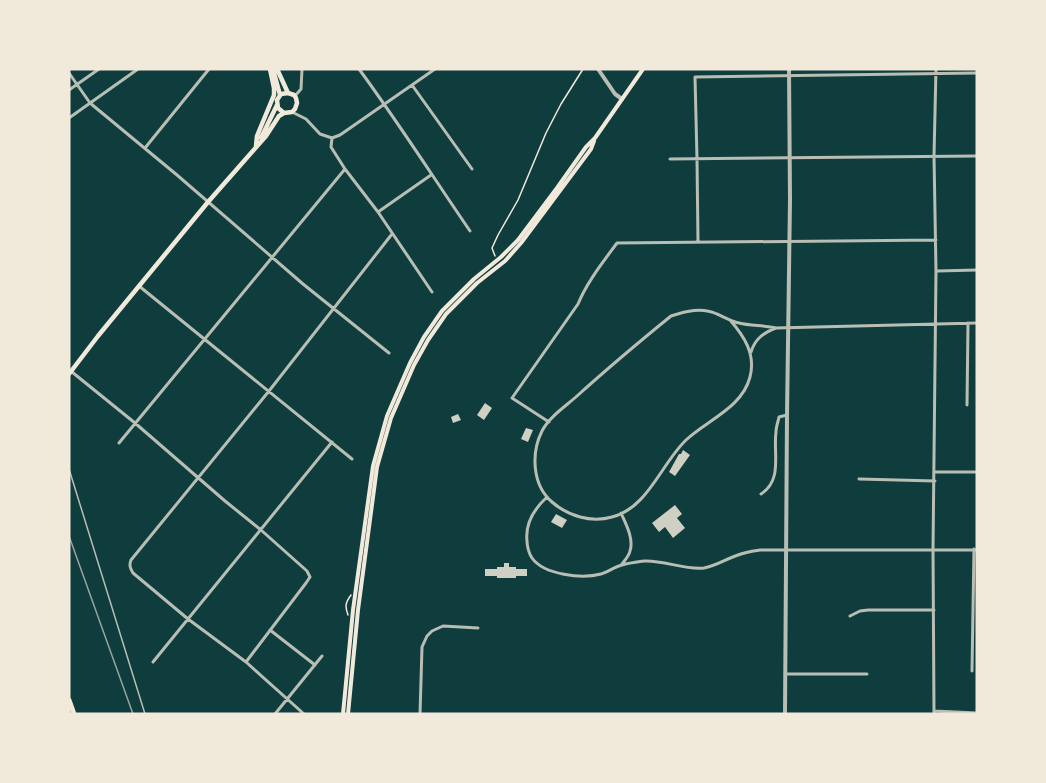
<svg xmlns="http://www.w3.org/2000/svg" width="1046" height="783" font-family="Barlow,sans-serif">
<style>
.building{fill:#cfcfc3}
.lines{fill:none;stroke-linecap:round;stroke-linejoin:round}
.path{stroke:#f1e9da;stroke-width:1.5}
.service{stroke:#b8beb3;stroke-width:1.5}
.minor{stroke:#b8beb3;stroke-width:3}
.tertiary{stroke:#b8beb3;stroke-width:4}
.secondary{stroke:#f1e9da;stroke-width:4}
.primary{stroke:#f1e9da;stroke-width:4.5}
.motorway{stroke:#f1e9da;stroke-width:5}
.rail{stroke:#97a49c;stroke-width:1.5}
</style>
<rect width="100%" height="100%" fill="#0f3d3e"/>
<path class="building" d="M485,403L492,408L484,420L477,415Z
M458,414L461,420L453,423L451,417Z
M526,428L533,430L528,442L521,439Z
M683,450L690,455L675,476L669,472L679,454H681Z
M675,505L682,514L677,518L685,528L673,538L665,527L659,532L652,523Z
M556,514L567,520L562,528L551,522Z
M504,563H509V567H516V569H527V576H516V578H497V576H485V569H497V567H504Z"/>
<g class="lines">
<path class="path" d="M495,256L492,248L498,235L518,200L546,133L561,104L583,69
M348,615C345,607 345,603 351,595"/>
<path class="service" d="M69,469L145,714"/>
<path class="minor" d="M359,69C398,122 433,177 470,231
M69,73L90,103L177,175L303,284L389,353
M412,85L472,169
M69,90L99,69
M295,96L301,89L302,69
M292,112L306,119L320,134L332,138
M69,118L138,69
M332,138L331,147L345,169L378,212L432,292
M332,138L340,135L435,69
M145,148L209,69
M670,159L977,156
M378,212L431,175
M698,242L697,159L695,77L977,73
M937,271L977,270
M139,286L352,459
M730,320C744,336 756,354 750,377C742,408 707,420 686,440C661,464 648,508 612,517C591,523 568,516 552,502C532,485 531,453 542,431C549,417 566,406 577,396C608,368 639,342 671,316C686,311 702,307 717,314C724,317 731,321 739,323C751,326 764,325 776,328C763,333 755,339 751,352
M776,328L977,323
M72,372L135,423L225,501L261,530L307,571L310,577L306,583L246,662
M967,405L968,323
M549,422L512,398L578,304C587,282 603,262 617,243L936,240
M119,443L345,169
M935,472H977
M859,479L935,481
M761,494C783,480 773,453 776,432C776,427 778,422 779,417L787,415
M547,497C534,509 525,523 527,541C527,546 529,554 532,558C544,575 582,579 601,574C608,572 614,567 622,565C629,563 637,562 644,561C664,560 684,570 704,568C716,566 726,559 738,555C745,552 753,551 760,550H977
M621,513C626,524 634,539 630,551C629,556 625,560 622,564
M850,616L860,611L868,610H934
M270,630L315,665
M153,662L332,442
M972,671L974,549
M786,674H867
M934,711L977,713
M275,714L322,656
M304,714L246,662L188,619L133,573C130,568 129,565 131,560L269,391L392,234
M420,714L422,647L427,636L432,631L443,626L478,628
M934,714L933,550L936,271L934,156L936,69"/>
<path class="tertiary" d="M598,69L615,94L622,99
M785,714L787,415L790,200L789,69"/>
<path class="secondary" d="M343,714L353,610L373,466L387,416L410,363L424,337L442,311L474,279L501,257L518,240L557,188L586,147L595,138L643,69
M348,714L358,610L377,467L391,418L414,365L428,340L446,314L477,283L505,261L521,243L591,149L594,141"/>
<path class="primary" d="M273,69L280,95
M277,69L288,93
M284,113L278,108L277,100L281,94L288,93
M261,138L277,105
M256,146L257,136L274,95V88L270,69
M69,374L98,336L208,202L266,136L279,116L284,113L292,112L295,109L297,103L296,98L294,95L288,93"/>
<path class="motorway" d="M69,700L74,714"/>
<path class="rail" d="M69,536L133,714"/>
</g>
<rect width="1046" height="783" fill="none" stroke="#f1e9da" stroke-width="141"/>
</svg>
